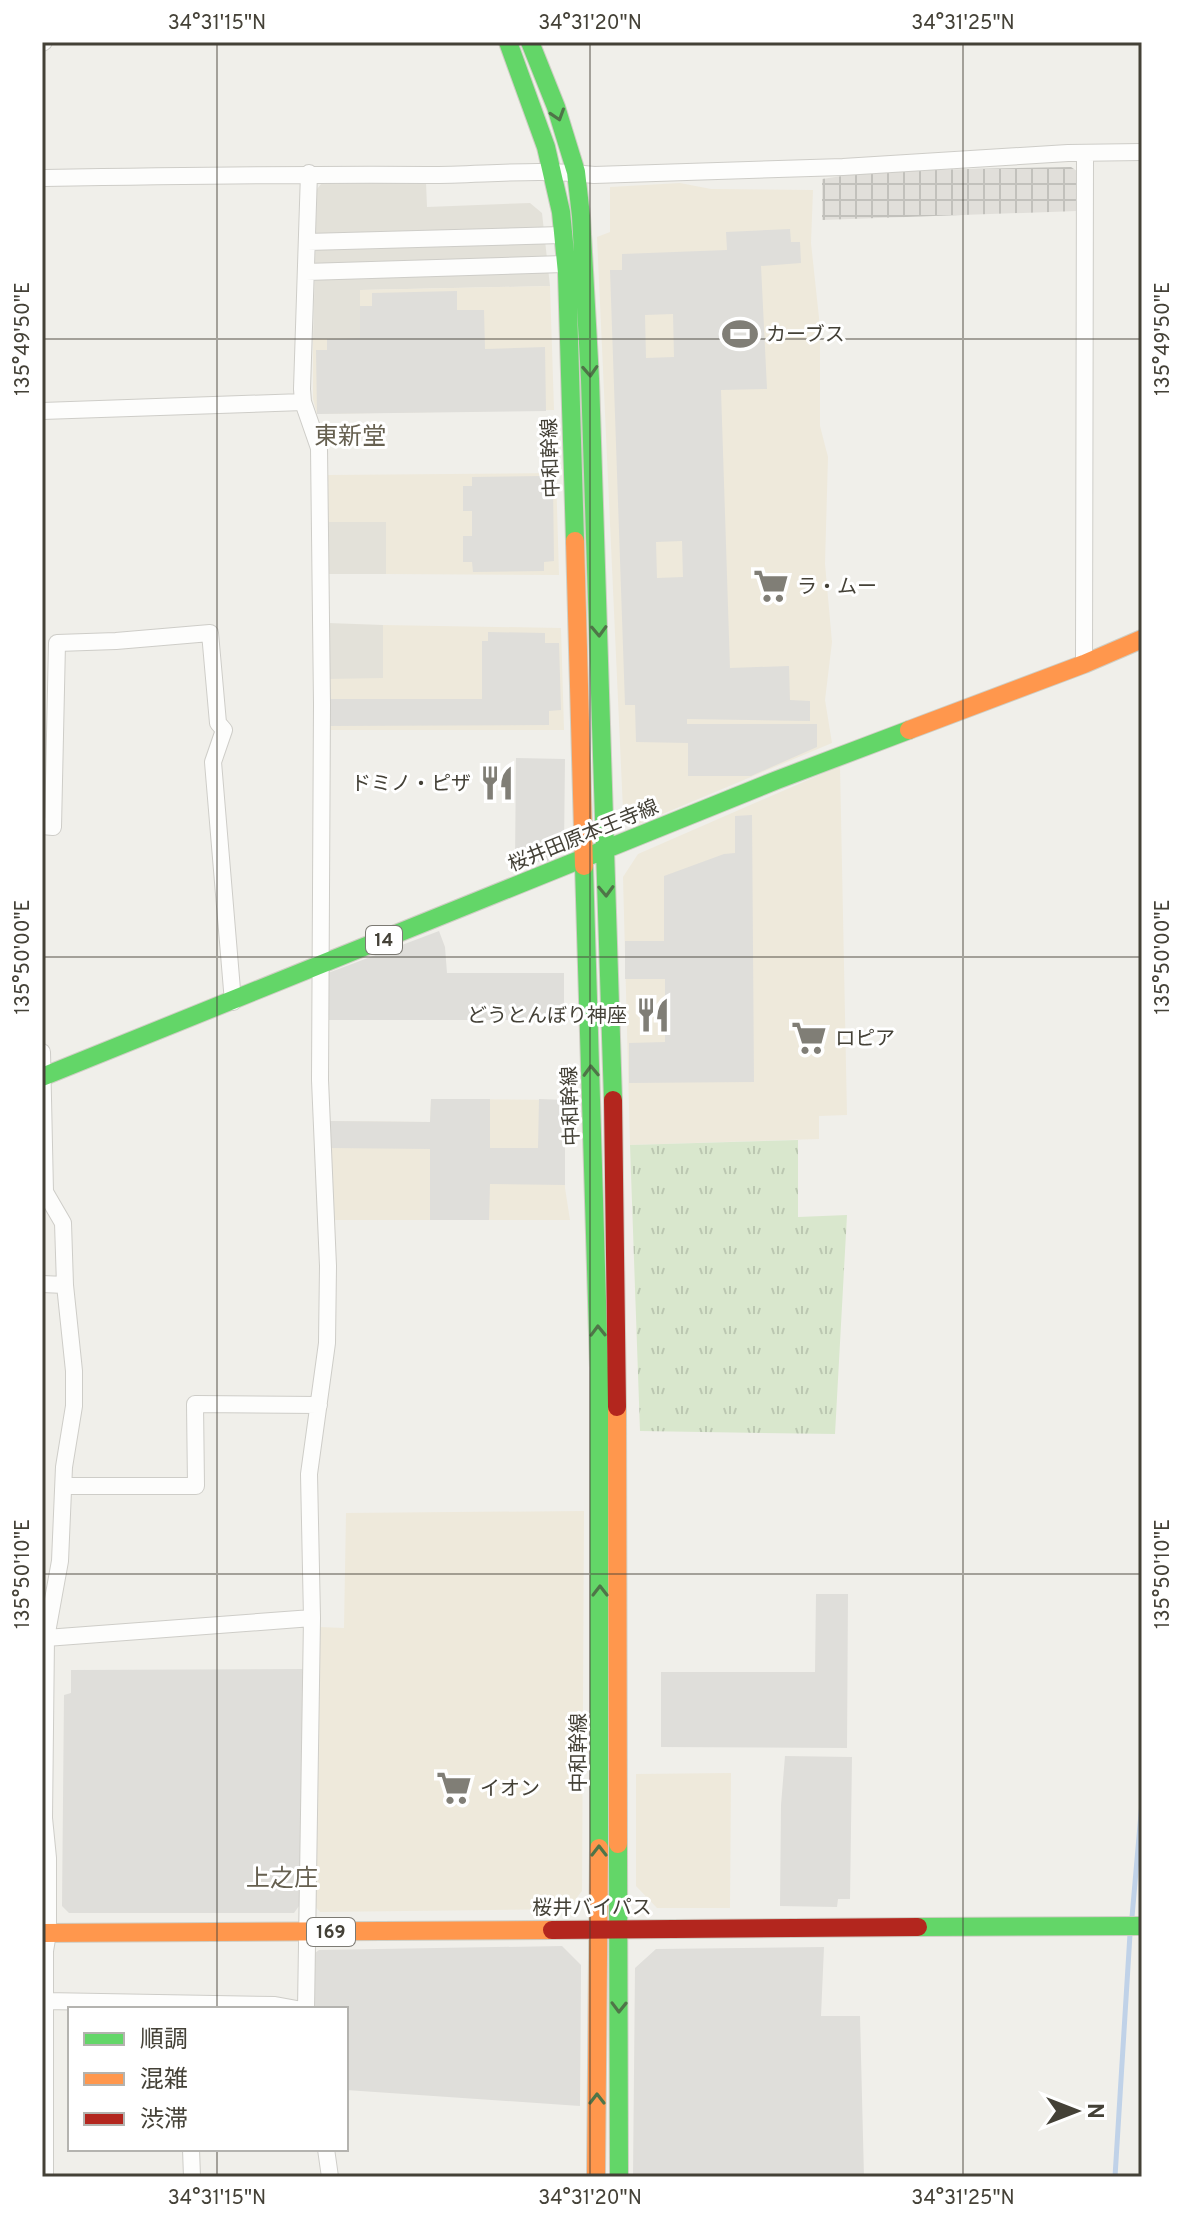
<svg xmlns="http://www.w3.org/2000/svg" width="1184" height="2219" font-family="Overpass,'Noto Sans JP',sans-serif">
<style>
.residential{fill:#e3e1d9}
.commercial{fill:#eee9db}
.industrial{fill:url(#industrial-grid)}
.grass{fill:url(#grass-tufts)}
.parking{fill:#dfdeda;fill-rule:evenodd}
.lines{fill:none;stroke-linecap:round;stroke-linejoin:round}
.stream{stroke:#c0d2e8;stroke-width:5}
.street-casing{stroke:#cecdc8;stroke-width:18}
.fast-casing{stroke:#cfcec4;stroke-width:20}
.slow-casing{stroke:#cfcec4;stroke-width:20}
.jam-casing{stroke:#cfcec4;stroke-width:20}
.street{stroke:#fdfdfc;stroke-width:16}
.fast{stroke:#63d668;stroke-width:18}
.slow{stroke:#ff974d;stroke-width:18}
.jam{stroke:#b3261e;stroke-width:18}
.oneway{stroke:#4f7548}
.ticks{fill:none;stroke:#444137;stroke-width:2;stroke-opacity:0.45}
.labels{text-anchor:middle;stroke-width:6;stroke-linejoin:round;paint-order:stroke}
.shield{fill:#fff;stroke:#7c7a73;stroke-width:2}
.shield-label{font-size:18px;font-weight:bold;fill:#444137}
.poi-label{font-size:20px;fill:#444137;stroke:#fff;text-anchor:start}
.street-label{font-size:20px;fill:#444137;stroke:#fff}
.quarter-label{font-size:24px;fill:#666050;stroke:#fff}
.neatline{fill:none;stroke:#444137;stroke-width:3}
.ticks-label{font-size:20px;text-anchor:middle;fill:#444137}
</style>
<defs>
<pattern id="industrial-grid" width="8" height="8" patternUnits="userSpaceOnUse" patternTransform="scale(2)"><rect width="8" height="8" fill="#e1dfda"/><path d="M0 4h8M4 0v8" fill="none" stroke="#c2c1bc"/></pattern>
<pattern id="grass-tufts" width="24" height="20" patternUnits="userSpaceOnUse" patternTransform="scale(2)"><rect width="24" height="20" fill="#d9e7cd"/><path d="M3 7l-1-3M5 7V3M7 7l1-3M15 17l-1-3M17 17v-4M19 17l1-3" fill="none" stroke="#bbc7b1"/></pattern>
</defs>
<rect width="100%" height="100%" fill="#f0efea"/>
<path class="residential" d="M426,182L427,207L530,203L542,213L550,286L361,290L360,338L313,339L317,189L321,184Z
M328,522H386V574H328Z
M328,623L383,625V679H326Z"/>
<path class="commercial" d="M680,183L711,189L813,190L811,243L820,327V426L828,457L825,564L832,642L825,700L832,743L634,826L629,824L623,810L597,237L610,232V187Z
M550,286L554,410L317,414L313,399V339L360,338V290Z
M556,473L559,575L386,574V522H328V475Z
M383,625L561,628L564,730H325L326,679L383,678Z
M840,766L847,1115L819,1116V1139L630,1145L623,877L638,854Z
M431,1099L565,1100V1188L570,1220H331L329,1121L430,1122Z
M584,1511L582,1891L568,1909L320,1912L314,1905L319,1734V1627L344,1628L346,1513Z
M731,1773L730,1908H657L636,1886V1774Z"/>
<path class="industrial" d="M1071,167L1077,171V211L822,220V179L875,171Z"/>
<path class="grass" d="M798,1140V1217L847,1215L835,1434L640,1431L630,1145Z"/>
<path class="parking" d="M790,229L791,242H800L801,263L761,266L767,389L721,390L730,668L789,666L790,700L810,701V721L687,719V724H817V747L751,776H688V743L636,742L635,705H625L610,270H622V254L727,250L726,232ZM673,314L674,357L646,358L645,315ZM682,541L683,577L657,578L656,542Z
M457,291V310H484L485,349L545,347L546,411L317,414L316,350H327V339L360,338V306H372V293Z
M543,476V485H553L554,561L544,562V571L473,572L472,562H463V536H472V511H463V486H472V477Z
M488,632L545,633V643H559L561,710L549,711V725L325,726L326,699H482V641H488Z
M516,758L565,759L564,848L547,862H515Z
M752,815L754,1082L629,1083V1043L665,1042V979H625V941H664V876L724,854L735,853V816Z
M439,931L445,947L447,973H564V1020H328V973Z
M431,1099H490V1148H538L539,1099L565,1100V1185L490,1184L489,1220H430V1149L330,1148L329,1121L430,1122Z
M816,1594H848L847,1748L661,1747V1672H815Z
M304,1669L299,1906L294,1913H69L62,1906L64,1695L71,1693V1670Z
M785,1756L852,1757L850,1899H838L837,1907L780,1906L781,1805Z
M562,1946L581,1965L580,2106L346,2090V2009H313L312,1955L319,1950Z
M824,1947L821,2016H860L864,2177H633L635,1968L656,1949Z"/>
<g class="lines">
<path class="stream" d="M1132,1917L1142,1802
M1115,2177L1130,1934"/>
<g class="street-casing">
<path id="street" d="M42,43L44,42
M42,178C171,176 299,174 428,175C484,175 538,168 594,175L843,167L1068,153L1142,152
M307,242L562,235
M306,272L564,264
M42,411L303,402
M1084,664L1085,153
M42,826L53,827L57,643L116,641L210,633L218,723L224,730L213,762L233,1002
M42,1052L45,1192L63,1223L65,1285L74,1371V1406L64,1467L60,1561L46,1638L44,1818L48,1858V1933L45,1951V2177
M42,1284L65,1285
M65,1486H196L195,1404L319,1405
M46,1638L312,1618
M45,2001L275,2005L297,2009
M306,2009L312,1618L309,1474L327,1343L328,1266L320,1080L322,704L319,448L303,402L302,389L309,173
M191,2149L192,2177
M326,2149L330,2177"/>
</g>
<g class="fast-casing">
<path id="fast" d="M508,42L546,147L561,212L567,273L575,541
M530,42L556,107L576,172L581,216L590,379L613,1100
M584,866L599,1368V1848
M42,1077L777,780L909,730
M618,1844L619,2177
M918,1927L1142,1926"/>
</g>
<g class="slow-casing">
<path id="slow" d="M575,541L584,866
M909,730L1084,664L1142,639
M617,1407L618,1844
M42,1933L552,1930
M596,2177L599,1848"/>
</g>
<g class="jam-casing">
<path id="jam" d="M613,1100L617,1407
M552,1930L918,1927"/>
</g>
<use href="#street" class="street"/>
<use href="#fast" class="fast"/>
<use href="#slow" class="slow"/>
<use href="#jam" class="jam"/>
</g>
<defs><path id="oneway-chevron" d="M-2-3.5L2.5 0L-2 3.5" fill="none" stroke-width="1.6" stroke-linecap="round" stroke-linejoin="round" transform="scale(2)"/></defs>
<g class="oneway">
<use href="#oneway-chevron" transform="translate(558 115) rotate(72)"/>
<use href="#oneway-chevron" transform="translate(590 371) rotate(87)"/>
<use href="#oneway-chevron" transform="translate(599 631) rotate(88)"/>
<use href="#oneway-chevron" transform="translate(606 891) rotate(88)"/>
<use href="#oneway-chevron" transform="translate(591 1071) rotate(-92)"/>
<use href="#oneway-chevron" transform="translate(598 1331) rotate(-91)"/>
<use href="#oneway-chevron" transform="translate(600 1591) rotate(-90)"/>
<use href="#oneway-chevron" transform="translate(599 1851) rotate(-90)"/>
<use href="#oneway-chevron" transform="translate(619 2007) rotate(91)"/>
<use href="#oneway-chevron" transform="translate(597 2099) rotate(-90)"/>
</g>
<path class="ticks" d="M217,42V2009M590,42V2177M963,42V2177M42,339H1142M42,957H1142M42,1574H1142M217,2149V2177"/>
<defs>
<g id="stadium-bare" transform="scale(2.76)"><path d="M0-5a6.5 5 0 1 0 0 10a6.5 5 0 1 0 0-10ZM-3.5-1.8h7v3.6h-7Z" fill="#807e76" stroke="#fff" stroke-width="2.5" paint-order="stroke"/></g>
<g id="supermarket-bare" transform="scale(2.76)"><path d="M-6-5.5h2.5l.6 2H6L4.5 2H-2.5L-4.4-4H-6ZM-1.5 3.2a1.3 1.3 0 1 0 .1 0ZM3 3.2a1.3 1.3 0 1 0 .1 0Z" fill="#807e76" stroke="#fff" stroke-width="2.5" paint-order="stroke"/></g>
<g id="restaurant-bare" transform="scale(2.76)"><path d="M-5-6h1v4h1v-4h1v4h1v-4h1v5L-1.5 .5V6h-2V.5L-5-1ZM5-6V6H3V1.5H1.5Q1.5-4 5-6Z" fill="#807e76" stroke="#fff" stroke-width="2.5" paint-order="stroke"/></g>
</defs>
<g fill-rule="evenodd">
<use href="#stadium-bare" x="740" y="334"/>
<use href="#supermarket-bare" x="771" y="586"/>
<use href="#restaurant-bare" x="497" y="783"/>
<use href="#restaurant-bare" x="653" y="1015"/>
<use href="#supermarket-bare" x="809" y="1038"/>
<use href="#supermarket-bare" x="454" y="1788"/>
</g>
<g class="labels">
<g class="shield">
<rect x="366" y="926" width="36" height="28" rx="6"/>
<rect x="307" y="1918" width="48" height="28" rx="6"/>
</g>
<g class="shield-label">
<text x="384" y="946">14</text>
<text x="331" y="1938">169</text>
</g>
<g class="poi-label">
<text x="766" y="341">カーブス</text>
<text x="797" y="593">ラ・ムー</text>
<text x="471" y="790" text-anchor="end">ドミノ・ピザ</text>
<text x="627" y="1022" text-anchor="end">どうとんぼり神座</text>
<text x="835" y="1045">ロピア</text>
<text x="480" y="1795">イオン</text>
</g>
<g class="street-label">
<text transform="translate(550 458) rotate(-92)" y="7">中和幹線</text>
<text transform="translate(583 835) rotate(-22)" y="7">桜井田原本王寺線</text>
<text transform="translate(570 1106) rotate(-92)" y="7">中和幹線</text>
<text transform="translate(578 1753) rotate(-90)" y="7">中和幹線</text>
<text x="592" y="1914">桜井バイパス</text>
</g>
<g class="quarter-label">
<text x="350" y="444">東新堂</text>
<text x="282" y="1886">上之庄</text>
</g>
</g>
<rect width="1184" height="2219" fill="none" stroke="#ffffff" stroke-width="88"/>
<rect x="68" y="2007" width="280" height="144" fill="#ffffff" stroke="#b4b3af" stroke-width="2"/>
<rect x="84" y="2033" width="40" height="12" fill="#63d668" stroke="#b4b3af" stroke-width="2"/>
<text x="140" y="2047" font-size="24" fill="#444137">順調</text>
<rect x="84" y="2073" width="40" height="12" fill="#ff974d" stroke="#b4b3af" stroke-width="2"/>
<text x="140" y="2087" font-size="24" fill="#444137">混雑</text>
<rect x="84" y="2113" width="40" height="12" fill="#b3261e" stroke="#b4b3af" stroke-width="2"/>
<text x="140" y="2127" font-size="24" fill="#444137">渋滞</text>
<g transform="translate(1076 2111) rotate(90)" stroke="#ffffff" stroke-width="6" paint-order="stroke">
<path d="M0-6L14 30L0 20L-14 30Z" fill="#444137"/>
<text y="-12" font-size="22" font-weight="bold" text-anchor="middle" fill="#444137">N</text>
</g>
<rect x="44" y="44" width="1096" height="2131" class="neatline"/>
<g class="ticks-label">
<text x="217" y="29">34°31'15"N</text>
<text x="590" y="29">34°31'20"N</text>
<text x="963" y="29">34°31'25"N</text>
<text transform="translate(22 339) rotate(-90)" y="7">135°49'50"E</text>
<text transform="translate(1162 339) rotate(-90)" y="7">135°49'50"E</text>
<text transform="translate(22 957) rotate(-90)" y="7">135°50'00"E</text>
<text transform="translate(1162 957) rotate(-90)" y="7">135°50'00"E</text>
<text transform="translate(1162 1574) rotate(-90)" y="7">135°50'10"E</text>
<text transform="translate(22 1574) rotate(-90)" y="7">135°50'10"E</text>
<text x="217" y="2204">34°31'15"N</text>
<text x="590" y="2204">34°31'20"N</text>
<text x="963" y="2204">34°31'25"N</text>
</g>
</svg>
